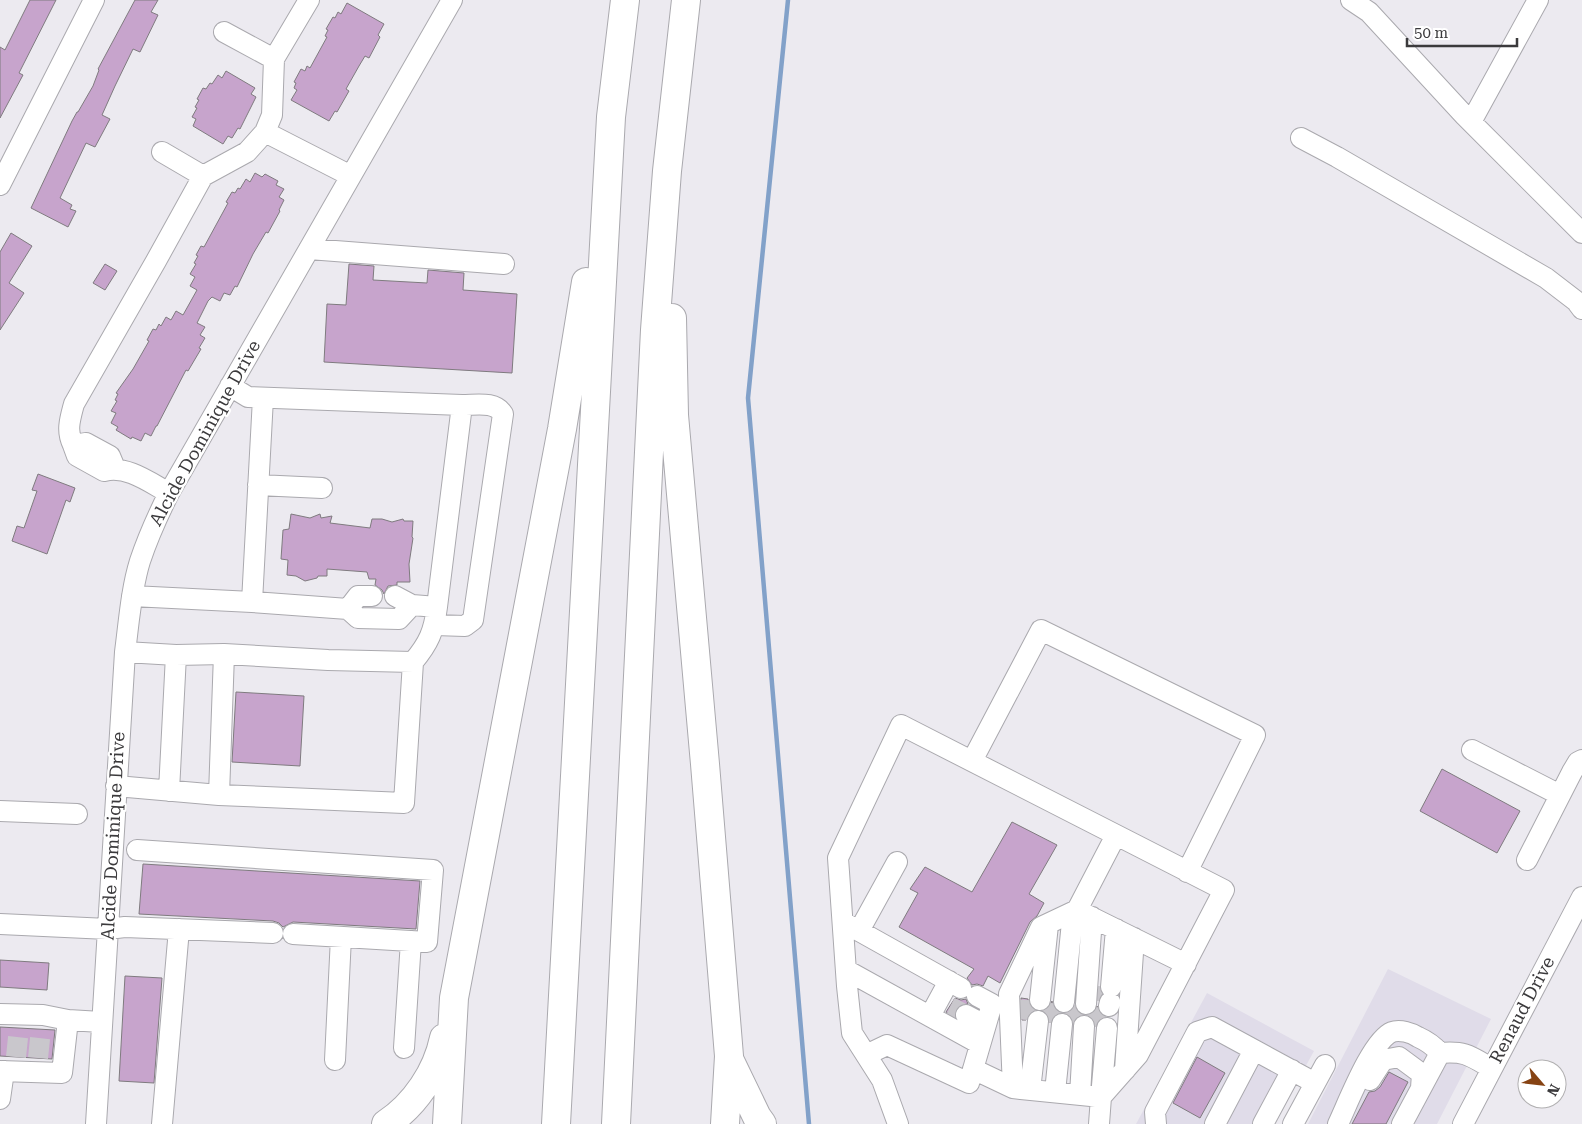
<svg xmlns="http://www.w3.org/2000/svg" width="1582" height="1124" font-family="'Roboto Serif',serif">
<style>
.built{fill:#e0dce9}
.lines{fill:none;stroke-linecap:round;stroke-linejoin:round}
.stream{stroke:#82a1c9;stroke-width:4.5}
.building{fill:#c7a4cc;stroke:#7f7b7f}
.minor-tunnel{stroke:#c9c7cc;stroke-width:20;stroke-dasharray:20 10;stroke-linecap:butt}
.minor-casing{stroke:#aaa9ae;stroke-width:22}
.highway-casing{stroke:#aaa9ae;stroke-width:30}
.minor{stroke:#fff;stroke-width:20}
.highway{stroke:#fff;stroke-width:28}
.labels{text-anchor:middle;stroke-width:4.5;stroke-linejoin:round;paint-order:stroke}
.street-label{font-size:18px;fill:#3b3a3c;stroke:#fff}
</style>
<rect width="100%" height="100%" fill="#eceaf0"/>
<path class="built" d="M1388,969L1491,1019L1437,1124H1308Z
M1207,993L1314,1051L1274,1124H1136Z"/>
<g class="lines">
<path class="stream" d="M788,0L748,398L809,1124"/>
</g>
<path class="building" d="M30,0H56L19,73L23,75L0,118V47L5,50Z
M135,0H158L151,12L158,15L140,52L133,49L115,86L102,115L110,119L95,147L86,143L60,198L72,205L70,209L76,211L68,227L31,208L72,121L77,112H78L93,86L99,70L98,69Z
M347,3L384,24L378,35L380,37L369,58L365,56L359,66L346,89L349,91L337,112L335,111L329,121L291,100L297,90L294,88L296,83L294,82L301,69L305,71L307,66L310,68L327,37L325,36L328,30L326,29L333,17L335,18L338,12L341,14Z
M226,71L255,88L251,94L256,97L240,129L238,128L232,138L228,136L223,144L193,126L196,119L192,117L197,108L195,107L199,100L197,99L203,88L206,89L210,83L212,84L218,75L222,78Z
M255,173L262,177L265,174L278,181L276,185L284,189L279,197L284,200L279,210L280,211L268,233L266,232L253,254L237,287L235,286L230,295L224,293L220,301L212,297L208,301L197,323L205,327L200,335L205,338L199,348L201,349L188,371L186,370L157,426H156L151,436L145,433L141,441L132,437L131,439L116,430L118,427L111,423L116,413L111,411L117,401L115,400L118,394L116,393L133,369L149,341L147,340L153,329L156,330L159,324L161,326L166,317L171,320L176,311L183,315L197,290L190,286L195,277L190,274L196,264L194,263L198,256L196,255L201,246L204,247L228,203L226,202L232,192L235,193L238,188L240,189L246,179L250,182Z
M11,233L32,246L9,283L24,293L0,330V252Z
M105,264L117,271L105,290L93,283Z
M349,264L374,266L373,280L427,283L428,270L464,273L463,290L517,294L512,373L324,362L327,304L346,305Z
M38,474L75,488L70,502L66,500L47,554L12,541L17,526L24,528L37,491L32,490Z
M291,514L310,518L320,514L321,518L332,516L330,523L370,528L372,519H382L392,522L403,519L404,521H413L412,537L413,538L409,564L410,582H397V585L388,586L384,594L382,590L375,585L376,579H369L367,572L327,569V576H318L317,578L305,581L296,576L287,575L288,560L281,559L283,530L289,529Z
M236,692L304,696L300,766L232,762Z
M1442,769L1520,811L1497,853L1420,811Z
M1012,822L1057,845L1029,894L1044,903L1037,916L1030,922L1000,983L988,976L983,986L977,984L972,985L967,978L974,969L899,927L918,893L910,889L925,867L972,892Z
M143,864L420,881L416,929L293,922L283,927L279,923L273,921L139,914Z
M0,960L49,963L47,990L0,987Z
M125,976L162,978L154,1083L119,1081Z
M955,998L961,1000L966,999L968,1004L959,1005L955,1010L954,1016L946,1012Z
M1021,998L1028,999L1029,1005L1034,1010L1028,1014L1026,1020H1022Z
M1052,1001L1053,1007L1060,1013L1053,1017L1050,1023L1049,1016L1044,1011L1049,1007Z
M1075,1006L1076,1010L1082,1015L1078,1016L1073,1022L1069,1015L1066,1013L1073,1009Z
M1097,1006L1100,1014L1105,1017L1098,1021L1096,1025L1094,1020L1088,1015L1096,1011Z
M0,1027L55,1030L52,1059L0,1056Z
M1197,1057L1225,1073L1200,1118L1173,1103Z
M1389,1072L1408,1082L1386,1124H1352L1369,1092L1375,1091L1380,1087Z"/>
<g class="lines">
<path class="minor-tunnel" d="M1097,1001L1098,986
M950,1007L966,1015
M1027,1020L1029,999
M1051,1023L1053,1001
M1073,1025L1075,1003
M1095,1027L1097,1005
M16,1057L19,1028
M38,1058L41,1029"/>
<g class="minor-casing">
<path id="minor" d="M1351,0L1369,12L1465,116L1582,233
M224,32L274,59
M1471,122L1538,0
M265,132L351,176
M1301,138L1337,157L1546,278L1576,301L1582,309
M162,152L203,176
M0,185L94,0
M309,249L504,264
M230,386L248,397L462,405L437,607
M73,445C66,431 70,419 74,404L156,261L203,176L247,152L265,132L272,115L274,59L309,0
M115,468L110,456L86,443L73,445L77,456L104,471C127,465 149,482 169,493
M258,485L322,488
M395,596L412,605
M252,602L263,398
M348,609L358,596H372
M435,625L465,626L473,620L503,414C495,401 477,405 462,405
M125,652L176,655L224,654L328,660L413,662
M1472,750L1560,795
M972,761L1041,630L1255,735L1187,872
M116,786L219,795L404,803L413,662C429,643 434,631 437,607L412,605L399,619L358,618L348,609L252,602L132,596
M169,791L176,655
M219,795L224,654
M0,811L77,814
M137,850L433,870L427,942L293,934
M1527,860L1572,772L1578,762L1582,760
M1077,910L1116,835
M843,922L961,988
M0,924L108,929L125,927L273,933
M859,931L897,862
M846,970L980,1044
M1111,987L1116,929
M1040,1000L1048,925
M1064,1002L1073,912
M1086,1004L1092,917
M1109,1006L1110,1002
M0,1014L43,1015L68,1020L101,1022
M966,1015L985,1025
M930,1016L949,981
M404,1048L411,941
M1440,1053C1465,1051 1469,1055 1491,1068
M866,1055L887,1045L969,1083L992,1004L977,996
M335,1060L341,937
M973,1069L1013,1088L1021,1089L1101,1097L1107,1028
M1125,1070L1134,938
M0,1071L62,1073L68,1020
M1370,1080L1383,1060L1399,1057L1422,1074L1421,1088
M1013,1088L1009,994L1041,927L1077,910L1186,964
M1030,1090L1038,1021
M1055,1092L1062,1024
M1080,1095L1084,1026
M0,1099L4,1071
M96,1124L125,652C129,622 131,590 140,561C148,537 158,515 169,493L452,0
M162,1124L179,929
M898,1124L882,1080L852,1033L847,986L838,858L901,725L1224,890L1138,1055L1101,1097L1099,1124
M1156,1124L1155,1112L1197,1032L1212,1027L1315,1083
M1215,1124L1254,1050
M1263,1124L1292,1070
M1293,1124L1325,1065
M1338,1124C1348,1103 1372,1040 1392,1032C1400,1029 1412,1033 1418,1037C1427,1041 1433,1045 1440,1053L1402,1124
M1463,1124L1582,897"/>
</g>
<g class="highway-casing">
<path id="highway" d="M672,318L674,415L705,764L729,1056L725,1124
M730,1061L757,1117L762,1124
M386,1124C415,1105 437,1072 444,1038
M447,1124L454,998L562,429L586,282
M556,1124L611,117L625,0
M616,1124L655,330L667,171L686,0"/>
</g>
<use href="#minor" class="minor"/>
<use href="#highway" class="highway"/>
</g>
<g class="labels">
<g class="street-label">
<text transform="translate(205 433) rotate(-61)" y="6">Alcide Dominique Drive</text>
<text transform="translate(113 836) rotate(-87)" y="6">Alcide Dominique Drive</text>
<text transform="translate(1522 1010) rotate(-62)" y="6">Renaud Drive</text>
</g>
</g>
<g transform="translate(1542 1084) rotate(118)"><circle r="24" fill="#ffffff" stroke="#b1b0b1"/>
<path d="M0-4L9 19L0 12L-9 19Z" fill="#864313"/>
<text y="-8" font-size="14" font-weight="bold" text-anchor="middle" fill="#3b3a3c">N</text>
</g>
<path d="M1407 38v8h110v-8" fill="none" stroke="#3b3a3c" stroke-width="2.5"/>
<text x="1414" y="38" font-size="15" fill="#3b3a3c" stroke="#ffffff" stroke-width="4" paint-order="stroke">50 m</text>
</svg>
